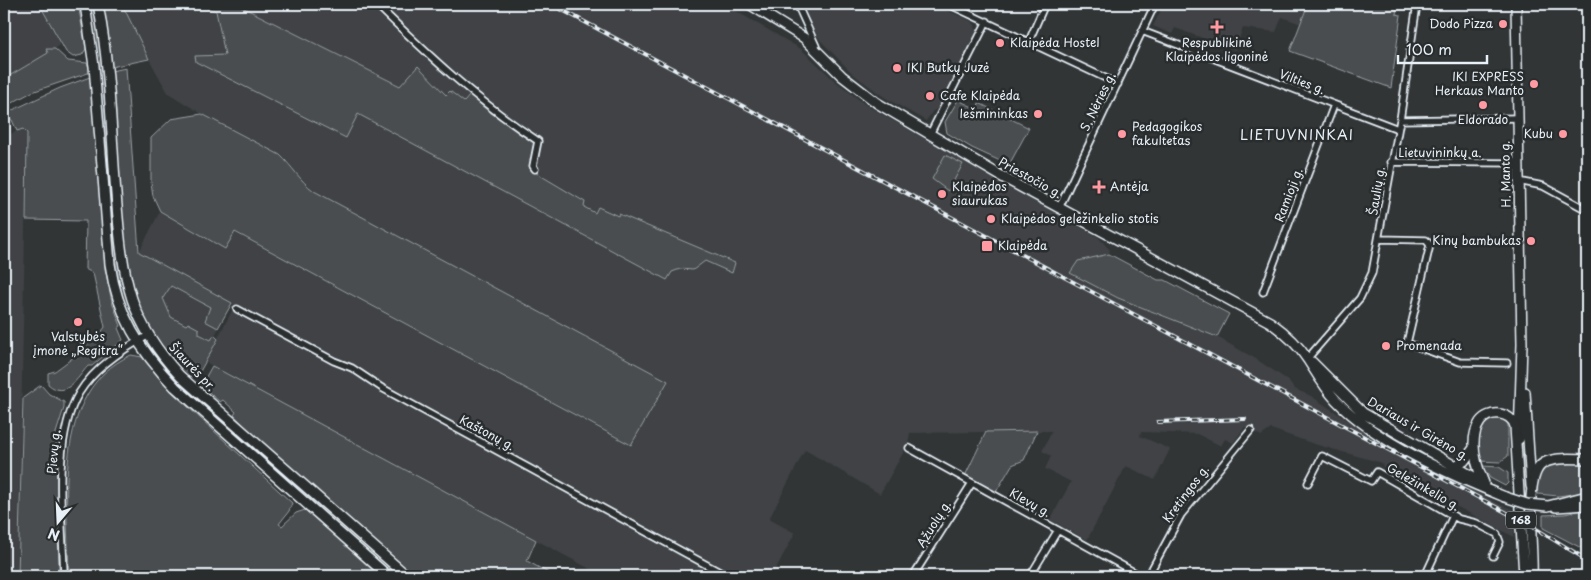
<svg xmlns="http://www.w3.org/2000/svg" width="1591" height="580" font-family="'Playpen Sans',sans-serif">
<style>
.built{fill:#3f4244}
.green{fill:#494d4f;stroke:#989fa4}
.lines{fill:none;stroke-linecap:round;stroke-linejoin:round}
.minor-casing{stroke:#e8f1f8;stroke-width:9}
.secondary-casing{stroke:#e8f1f8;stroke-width:12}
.primary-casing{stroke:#e8f1f8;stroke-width:12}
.minor{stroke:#2a2d2e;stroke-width:5.5}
.secondary{stroke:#2a2d2e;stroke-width:9}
.primary{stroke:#2a2d2e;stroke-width:9}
.rail-casing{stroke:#e8f1f8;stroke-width:4}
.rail{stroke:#2a2d2e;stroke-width:2;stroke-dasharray:5.5;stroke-linecap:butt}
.primary-bridge-casing{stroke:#e8f1f8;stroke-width:12;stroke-linecap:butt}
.primary-bridge{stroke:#2a2d2e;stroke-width:9}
.poi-dot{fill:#ff9aa2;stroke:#2a2d2e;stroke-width:2}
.labels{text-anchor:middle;stroke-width:5;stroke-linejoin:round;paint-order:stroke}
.shield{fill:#2a2d2e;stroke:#afb6bb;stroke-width:1}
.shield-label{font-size:11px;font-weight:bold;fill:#e8f1f8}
.poi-label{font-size:12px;fill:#e8f1f8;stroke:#2a2d2e;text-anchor:start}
.street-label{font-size:12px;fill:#e8f1f8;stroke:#2a2d2e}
.neighbourhood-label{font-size:14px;letter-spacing:1px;fill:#e8f1f8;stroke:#2a2d2e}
</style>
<rect width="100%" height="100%" fill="#323536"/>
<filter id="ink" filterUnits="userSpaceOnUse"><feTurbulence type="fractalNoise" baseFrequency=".02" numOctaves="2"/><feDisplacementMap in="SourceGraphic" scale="10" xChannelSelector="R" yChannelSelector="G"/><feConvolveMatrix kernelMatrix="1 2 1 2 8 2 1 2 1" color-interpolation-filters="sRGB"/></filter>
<g filter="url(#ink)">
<path class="built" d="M4,4H44L41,7L61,43L55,49H47L49,53L4,79Z
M122,4H194L216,11L225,52L400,86L236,4H369L425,57L426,48L380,4H724L801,49L834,80L866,105L1098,237L1110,250L1109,254L1078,261L1070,273L1118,298L1217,337L1256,359L1289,381L1295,389L1311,396L1378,440L1501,505L1515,510L1514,537L1383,467L1382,463L1314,444L1271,429L1261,436L1245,427L1233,443L1225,439L1221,446L1197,434L1141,432L1140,436L1170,449L1155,480L1126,466L1087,540L1050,520L1071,482L1045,469L1051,456L1042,451L1052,431L910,433L908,444L880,494L805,450L769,519L795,533L772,576H603L205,362L235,305L231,304L211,343L169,320L139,252L160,211L225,248L234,232L631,445L300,181L289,163L280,155L202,114L168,93L144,50Z
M803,4H933L971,21L975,25L976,34L939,108L933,111L926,121L884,97L853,74L820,40L811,27Z
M1164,4H1308L1301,24L1282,17L1276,32L1243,28L1235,50L1175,28L1172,34L1153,26Z
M21,129L26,130L27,133L18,576H4V137Z"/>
<path class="green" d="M44,4H78L86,49L82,55L73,57L66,52L41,7Z
M90,4H94L98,22L120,267L138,325L137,327C107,307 99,54 90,4Z
M102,4H122L149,59L111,67Z
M194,4H236L400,86L418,66L446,95L450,91L464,102L470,95L488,111L534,142L536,145L532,168L533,171L585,202L584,207L595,213L598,207L618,216L619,214L735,263L732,273L705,261L693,270L680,269L672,272L667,280L358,114L346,138L196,62L195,56L225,55L216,11Z
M1308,4H1383L1397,8L1396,14L1401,15L1391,88L1290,51Z
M46,49H55L68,61L87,63L91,72L32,92L4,107V79L48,53Z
M126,68L139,252L232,303L218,328L205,321L210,307L171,286L163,298L171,317L186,325L188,323L199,329V334L211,340L214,335L218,339L198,375L191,377L184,374L169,357L153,334L138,302L130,281L125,246L111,71Z
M90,77L105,269L112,302L121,326L118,328L123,340L92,366H88C77,378 66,400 48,384V373L55,371L82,351L81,349L100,334L105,327L93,273L85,269L86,221L26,220L27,133L23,129L17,131L12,120L4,114L60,88Z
M958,100L977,109L979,103L1029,128L1009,165L972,148L947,133L945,122Z
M202,114L280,155C293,167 299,180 314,191L668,381L631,445L235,232L225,249L160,211L153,196L151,182V138L171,119Z
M945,155L963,164L948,191L932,179Z
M1109,254L1158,280H1165L1229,314L1217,337L1118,298L1070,273L1078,261Z
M148,348L183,387L233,428L317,502L314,506L174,381Z
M131,355L142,357L174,394L292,503L289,511L279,524L282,526L296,513L305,510L381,576H69C68,504 50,392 131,355Z
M212,366L536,540L527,561L554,576H413L260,441L234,415L236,412L223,400L220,402L203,387V382Z
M41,385L49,394L64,402V408L56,433L59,576H18L23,398Z
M1499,417L1508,422V456L1500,462L1479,461C1477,443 1478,421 1499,417Z
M1037,431L1024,460L1012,465L996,492L965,476L986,432Z
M1587,462V492L1558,496L1538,494C1537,481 1537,475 1546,466Z
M1482,466L1499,467L1508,473V483L1505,486L1490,478Z
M320,505L401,576H394L317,509Z
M1587,509V551L1543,528V515L1565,514Z"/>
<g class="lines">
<g class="minor-casing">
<path id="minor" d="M376,4C427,54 478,102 538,141L533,166L535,169
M797,4L816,46
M948,4L1118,84
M1142,31L1398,129
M1029,41L1045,4
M1400,120L1518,118
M930,134L987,21
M1391,162L1518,163
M1518,181L1543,186L1587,210
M1059,208L1155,4
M1379,239L1426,240L1430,245L1407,343L1460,362L1507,363
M1263,292L1334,105
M237,309L334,361L352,368L382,388L727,576
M1307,359L1360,298L1372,273L1400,120L1417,4
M909,448L1141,576
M1308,483L1322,456L1371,481L1377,472L1459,519L1476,523L1497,534L1500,542L1493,556
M64,576C63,522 51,440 79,393C95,367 123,349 149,335
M913,576L972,483
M1030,576L1058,530
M1148,576L1181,515L1251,430
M1425,576L1453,516"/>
</g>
<g class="secondary-casing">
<path id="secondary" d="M1516,4L1522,344L1519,439
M1525,392L1531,486"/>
</g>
<g class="primary-casing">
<path id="primary" d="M85,4L94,66L110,264C117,314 140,351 175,387L388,576
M98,4C110,66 111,131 116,194C119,229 121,265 132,299C142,329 159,353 180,376L407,576
M749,4L804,38L842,76L877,103L1006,179L1270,322C1284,332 1298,344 1308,360C1317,374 1324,387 1336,400C1377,443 1451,475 1505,497
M1312,362L1363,413L1484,483
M1453,467L1464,461L1474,448
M1484,483C1476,465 1468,440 1480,422C1489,410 1510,411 1515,426L1524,576
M1548,506L1587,496
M1556,507L1587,505
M1532,576C1534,552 1523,481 1541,465C1551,456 1575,459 1587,459"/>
</g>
<use href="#minor" class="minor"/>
<use href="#secondary" class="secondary"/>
<use href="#primary" class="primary"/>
<g class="rail-casing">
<path id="rail" d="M551,4L1528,524L1587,560
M1158,422L1245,419"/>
</g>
<use href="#rail" class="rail"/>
<g class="primary-bridge-casing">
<path id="primary-bridge" d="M1505,497L1527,504L1548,506"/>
</g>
<use href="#primary-bridge" class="primary-bridge"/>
</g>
</g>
<g class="poi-dot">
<circle cx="1503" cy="24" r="5"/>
<path d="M1214.5 19.5h5v5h5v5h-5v5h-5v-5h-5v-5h5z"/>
<circle cx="1000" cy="43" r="5"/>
<circle cx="897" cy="68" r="5"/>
<circle cx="1534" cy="84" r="5"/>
<circle cx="930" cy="96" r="5"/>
<circle cx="1483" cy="105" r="5"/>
<circle cx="1038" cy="114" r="5"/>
<circle cx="1122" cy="134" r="5"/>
<circle cx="1563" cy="134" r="5"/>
<path d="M1096.5 179.5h5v5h5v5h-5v5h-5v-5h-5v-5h5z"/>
<circle cx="942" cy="194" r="5"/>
<circle cx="991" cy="219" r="5"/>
<circle cx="1531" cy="241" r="5"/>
<rect x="981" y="240" width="12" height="12" rx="2.5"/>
<circle cx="78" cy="322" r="5"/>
<circle cx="1386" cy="346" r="5"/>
</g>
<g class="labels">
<rect class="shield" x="1506" y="511.5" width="30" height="17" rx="4"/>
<g class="shield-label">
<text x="1521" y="524">168</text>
</g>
<g class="poi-label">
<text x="1493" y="28" text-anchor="end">Dodo Pizza</text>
<text x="1010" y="47">Klaipėda Hostel</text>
<text x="1217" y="47" text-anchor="middle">Respublikinė<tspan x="1217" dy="14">Klaipėdos ligoninė</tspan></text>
<text x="907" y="72">IKI Butkų Juzė</text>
<text x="1524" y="81" text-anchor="end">IKI EXPRESS<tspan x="1524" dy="14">Herkaus Manto</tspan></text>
<text x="940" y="100">Cafe Klaipėda</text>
<text x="1028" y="118" text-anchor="end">Iešmininkas</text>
<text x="1483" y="124" text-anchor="middle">Eldorado</text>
<text x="1132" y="131">Pedagogikos<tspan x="1132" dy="14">fakultetas</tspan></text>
<text x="1553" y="138" text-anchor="end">Kubu</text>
<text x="952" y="191">Klaipėdos<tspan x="952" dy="14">siaurukas</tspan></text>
<text x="1110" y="191">Antėja</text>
<text x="1001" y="223">Klaipėdos geležinkelio stotis</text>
<text x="1521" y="245" text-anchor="end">Kinų bambukas</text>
<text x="998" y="250">Klaipėda</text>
<text x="78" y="341" text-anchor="middle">Valstybės<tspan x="78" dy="14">įmonė „Regitra“</tspan></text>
<text x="1396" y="350">Promenada</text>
</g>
<g class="street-label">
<text transform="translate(1302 82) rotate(21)" y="4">Vilties g.</text>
<text transform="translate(1098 102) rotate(-64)" y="4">S. Nėries g.</text>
<text x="1440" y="157">Lietuvininkų a.</text>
<text transform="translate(1506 174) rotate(-91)" y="4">H. Manto g.</text>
<text transform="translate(1030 178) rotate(29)" y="4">Priestočio g.</text>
<text transform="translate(1377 191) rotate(-81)" y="4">Šaulių g.</text>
<text transform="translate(1289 195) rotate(-69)" y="4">Ramioji g.</text>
<text transform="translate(192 367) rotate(46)" y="4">Šiaurės pr.</text>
<text transform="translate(1418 429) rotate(30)" y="4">Dariaus ir Girėno g.</text>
<text transform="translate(487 433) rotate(28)" y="4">Kaštonų g.</text>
<text transform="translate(54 452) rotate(-85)" y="4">Pievų g.</text>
<text transform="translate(1423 487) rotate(30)" y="4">Geležinkelio g.</text>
<text transform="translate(1186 494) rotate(-53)" y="4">Kretingos g.</text>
<text transform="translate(1030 503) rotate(29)" y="4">Klevų g.</text>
<text transform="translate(934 524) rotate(-58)" y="4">Ąžuolų g.</text>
</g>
<g class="neighbourhood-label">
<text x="1297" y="140">LIETUVNINKAI</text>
</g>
</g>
<rect width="1591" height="580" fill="none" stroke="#2a2d2e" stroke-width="20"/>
<rect x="10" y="10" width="1571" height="560" fill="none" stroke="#e8f1f8" stroke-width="2" filter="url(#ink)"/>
<g transform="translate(58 522) rotate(199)" stroke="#2a2d2e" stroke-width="4" paint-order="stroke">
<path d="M0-4L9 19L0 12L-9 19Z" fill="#e8f1f8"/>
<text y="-8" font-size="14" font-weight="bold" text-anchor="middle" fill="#e8f1f8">N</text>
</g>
<path d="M1398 55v8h89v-8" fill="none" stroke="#e8f1f8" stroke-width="2.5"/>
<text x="1406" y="55" font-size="15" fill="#e8f1f8" stroke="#2a2d2e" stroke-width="4" paint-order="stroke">100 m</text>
</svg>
